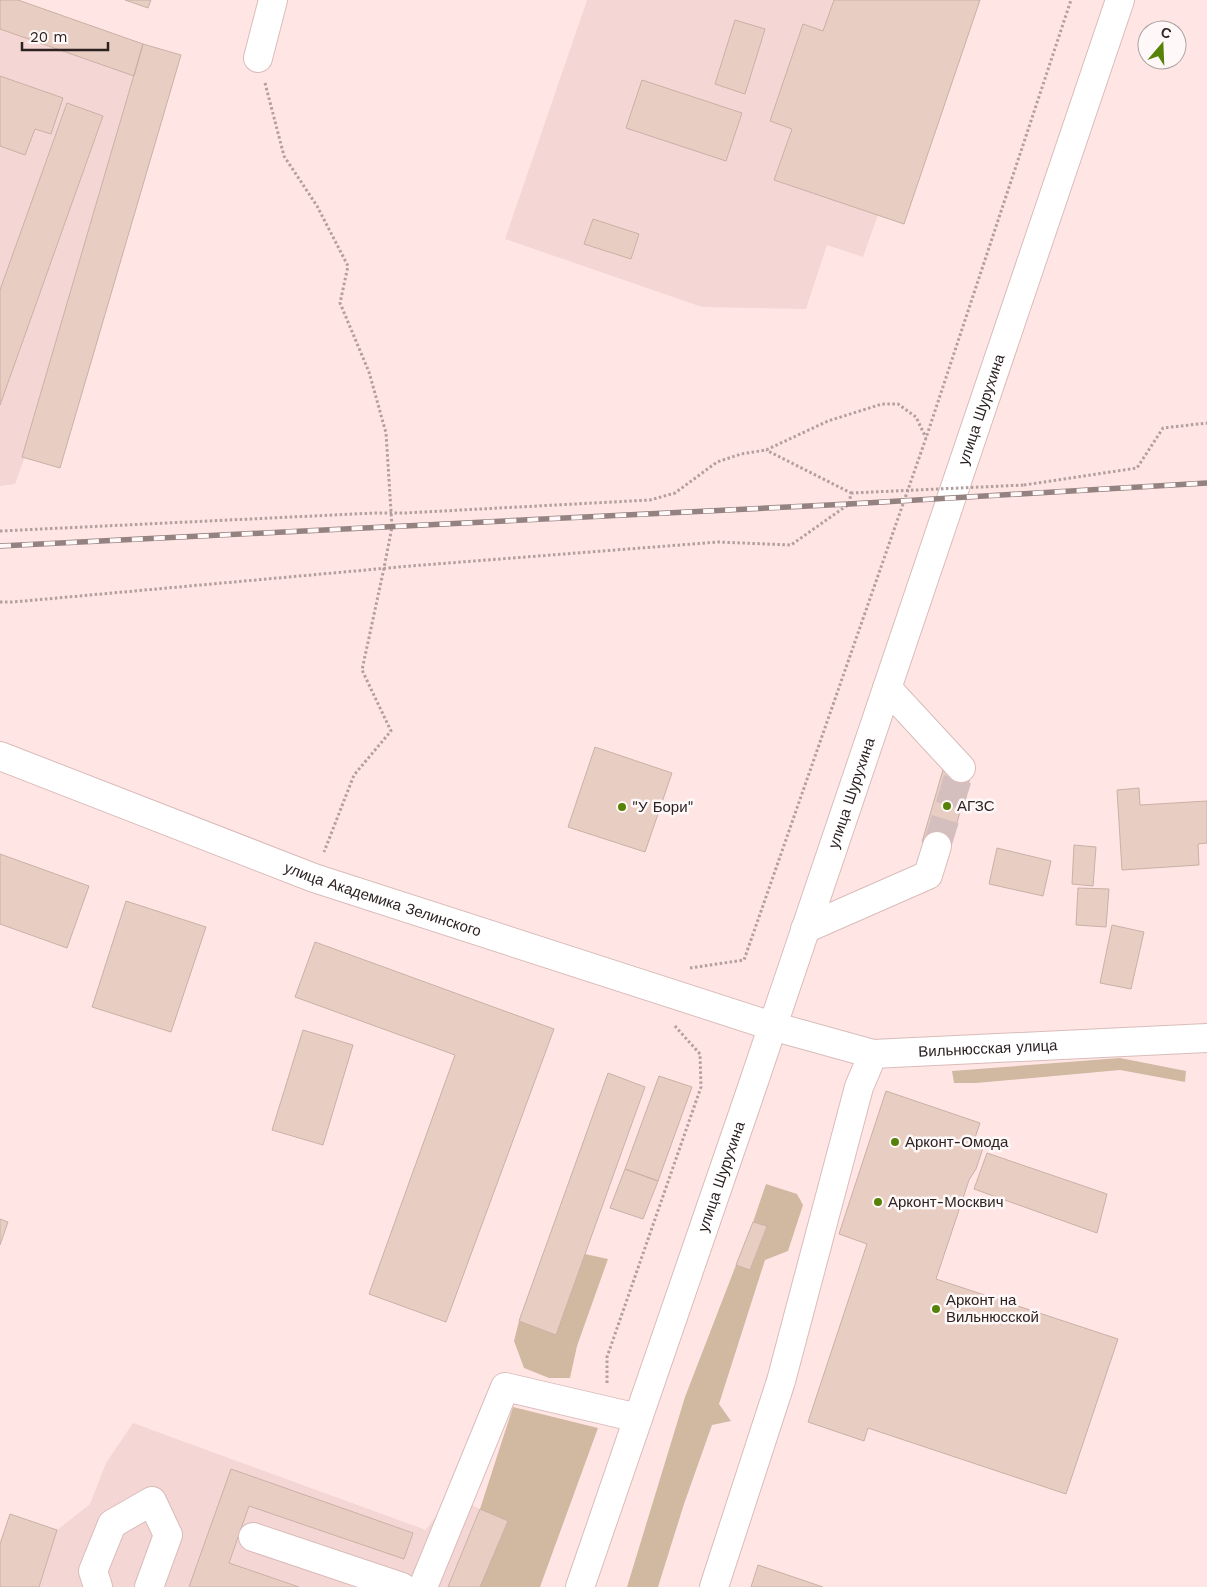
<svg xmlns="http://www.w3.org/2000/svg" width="1207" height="1587" font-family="'Work Sans',sans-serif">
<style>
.built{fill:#f4d6d4}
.green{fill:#d1b8a0}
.building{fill:#e8cdc2;stroke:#cab0a6}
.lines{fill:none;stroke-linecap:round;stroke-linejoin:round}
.minor-tunnel{stroke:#d5bfbe;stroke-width:28;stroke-dasharray:28 14;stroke-linecap:butt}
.minor-casing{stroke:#d9bcba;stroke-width:30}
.highway-casing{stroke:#d9bcba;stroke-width:30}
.path{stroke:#b39f9e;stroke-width:3;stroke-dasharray:2.5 2.5;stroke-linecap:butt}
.minor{stroke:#fff;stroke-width:28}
.highway{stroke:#fff;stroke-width:28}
.rail-casing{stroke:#948281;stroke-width:5.5}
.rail{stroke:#fff8f8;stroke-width:4;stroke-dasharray:11;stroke-linecap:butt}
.path-bridge{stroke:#b39f9e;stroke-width:3;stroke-dasharray:2.5 2.5;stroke-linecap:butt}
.poi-dot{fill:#578208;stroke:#fff8f8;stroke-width:2}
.labels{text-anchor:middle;stroke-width:5;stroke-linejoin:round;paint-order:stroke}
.street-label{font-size:15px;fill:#2d2222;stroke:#fff8f8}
.poi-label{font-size:15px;fill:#2d2222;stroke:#fff8f8;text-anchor:start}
</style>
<rect width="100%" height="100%" fill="#ffe6e5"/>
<path class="built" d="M0,0H18L143,44L25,457L15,484L0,486Z
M587,0H980L904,224L878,215L863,257L827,245L806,309L702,307L505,239Z
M133,1423L426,1530L450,1496L508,1521L480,1587H39L57,1530L90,1504L106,1463Z"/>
<path class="green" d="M1120,1058L1186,1071L1185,1082L1120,1070L976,1083H954L952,1071Z
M766,1184L797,1194L803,1205L788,1251L765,1260L719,1404L731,1421L712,1425L684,1504L658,1587H627L685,1397L736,1265L750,1270L767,1227L753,1222Z
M585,1254L608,1259L577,1346L570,1378H549L524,1368L514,1341L519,1321L556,1335Z
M513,1407L598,1428L540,1587H480L508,1521L480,1509Z"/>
<path class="building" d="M0,0H18L143,44L134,76L0,29Z
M125,0H151L148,8Z
M834,0H980L904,224L774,180L792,129L770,121L803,24L823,31Z
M735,20L765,29L745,94L715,84Z
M143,44L181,55L60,468L22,457Z
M0,76L63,98L51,134L35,129L25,155L0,146Z
M642,80L742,113L726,161L626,128Z
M67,103L103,116L0,405V290Z
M593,219L639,234L631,259L584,244Z
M595,747L672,773L645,852L568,827Z
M945,763L972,771L949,850L922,842Z
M1139,788L1140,805L1207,801V843L1198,844L1199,865L1122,870L1117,790Z
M1074,845L1096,847L1093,886L1072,884Z
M997,848L1051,861L1043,896L989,884Z
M0,854L89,886L67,948L0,924Z
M1078,888L1109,889L1106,927L1076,925Z
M126,901L206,927L171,1032L92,1007Z
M1112,925L1144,932L1131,989L1100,983Z
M315,942L554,1029L446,1322L369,1294L455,1055L295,997Z
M303,1030L353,1045L323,1145L272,1130Z
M608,1073L645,1087L556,1335L519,1321Z
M659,1076L692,1087L658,1181L625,1169Z
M886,1091L980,1123L974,1141L984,1145L976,1169L969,1180L936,1279L1118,1339L1066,1494L868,1428L864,1441L808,1422L867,1244L839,1234Z
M987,1153L1107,1194L1097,1233L974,1189Z
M625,1169L658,1181L643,1219L610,1208Z
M0,1219L8,1222L0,1245Z
M753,1222L767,1226L750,1270L736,1265Z
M231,1469L413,1533L404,1559L249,1506L229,1563L299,1587H189Z
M480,1509L508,1521L480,1587H448Z
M10,1514L57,1530L39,1587H0V1544Z
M758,1565L823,1587H751Z"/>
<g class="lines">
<path class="minor-tunnel" d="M937,846L961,768"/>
<g class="minor-casing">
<g id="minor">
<path d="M258,58L273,0"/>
<path d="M887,688L961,768"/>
<path id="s1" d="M0,756L314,878L772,1026L873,1054L1207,1038"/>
<path d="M805,929L928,875L937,846"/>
<path d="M253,1537L402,1587"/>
<path d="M98,1587L93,1571L112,1524L152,1501L168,1535L149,1587"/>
<path d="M423,1587L505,1387L638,1418"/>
<path d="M714,1587L781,1381L859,1087L873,1054"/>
</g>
</g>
<g class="highway-casing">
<g id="highway">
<path id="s2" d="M580,1587L747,1102L1120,0"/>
</g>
</g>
<path class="path" d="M265,83L284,156L317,206L348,266L340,303L369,372L386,433L392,527L384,568L362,670L391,731L354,775L324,852
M1024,485L1137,468L1163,428L1207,423
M0,531L375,513H405L650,500L675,493L717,462L741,454L766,450L828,421L882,404H898L916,417L926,438
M0,602H13L410,566L718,542L791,545L849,504L851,493L766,450
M690,968L744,960L926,438L1071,0
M607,1383V1357L701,1087L700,1054L674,1025"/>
<use href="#minor" class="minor"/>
<use href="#highway" class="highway"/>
<g class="rail-casing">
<path id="rail" d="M0,546L849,504L1207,483"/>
</g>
<use href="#rail" class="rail"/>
<path class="path-bridge" d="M851,493L1024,485"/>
</g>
<g class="poi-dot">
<circle cx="947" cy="806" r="5"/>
<circle cx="622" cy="807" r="5"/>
<circle cx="895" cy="1142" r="5"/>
<circle cx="878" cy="1202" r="5"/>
<circle cx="936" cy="1309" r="5"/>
</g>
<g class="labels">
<g class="street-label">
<text dy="5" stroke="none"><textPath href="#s2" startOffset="1244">улица Шурухина</textPath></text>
<text dy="5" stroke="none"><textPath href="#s2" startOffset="839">улица Шурухина</textPath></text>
<text dy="5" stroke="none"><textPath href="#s1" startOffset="409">улица Академика Зелинского</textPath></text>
<text dy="5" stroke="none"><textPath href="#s1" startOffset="1038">Вильнюсская улица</textPath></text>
<text dy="5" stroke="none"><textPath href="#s2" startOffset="434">улица Шурухина</textPath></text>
</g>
<g class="poi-label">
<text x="957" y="811">АГЗС</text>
<text x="632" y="812">"У Бори"</text>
<text x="905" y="1147">Арконт-Омода</text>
<text x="888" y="1207">Арконт-Москвич</text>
<text x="946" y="1305">Арконт на<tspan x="946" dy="17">Вильнюсской</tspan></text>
</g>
</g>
<g transform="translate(1162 45) rotate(19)"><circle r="24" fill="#fff8f8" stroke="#aba2a2"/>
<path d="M0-4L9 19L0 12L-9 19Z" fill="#578208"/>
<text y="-8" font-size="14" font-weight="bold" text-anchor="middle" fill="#2d2222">С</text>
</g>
<path d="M22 42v8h86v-8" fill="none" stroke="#2d2222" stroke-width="2.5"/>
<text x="30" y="42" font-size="15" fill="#2d2222" stroke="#fff8f8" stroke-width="4" paint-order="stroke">20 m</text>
</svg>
